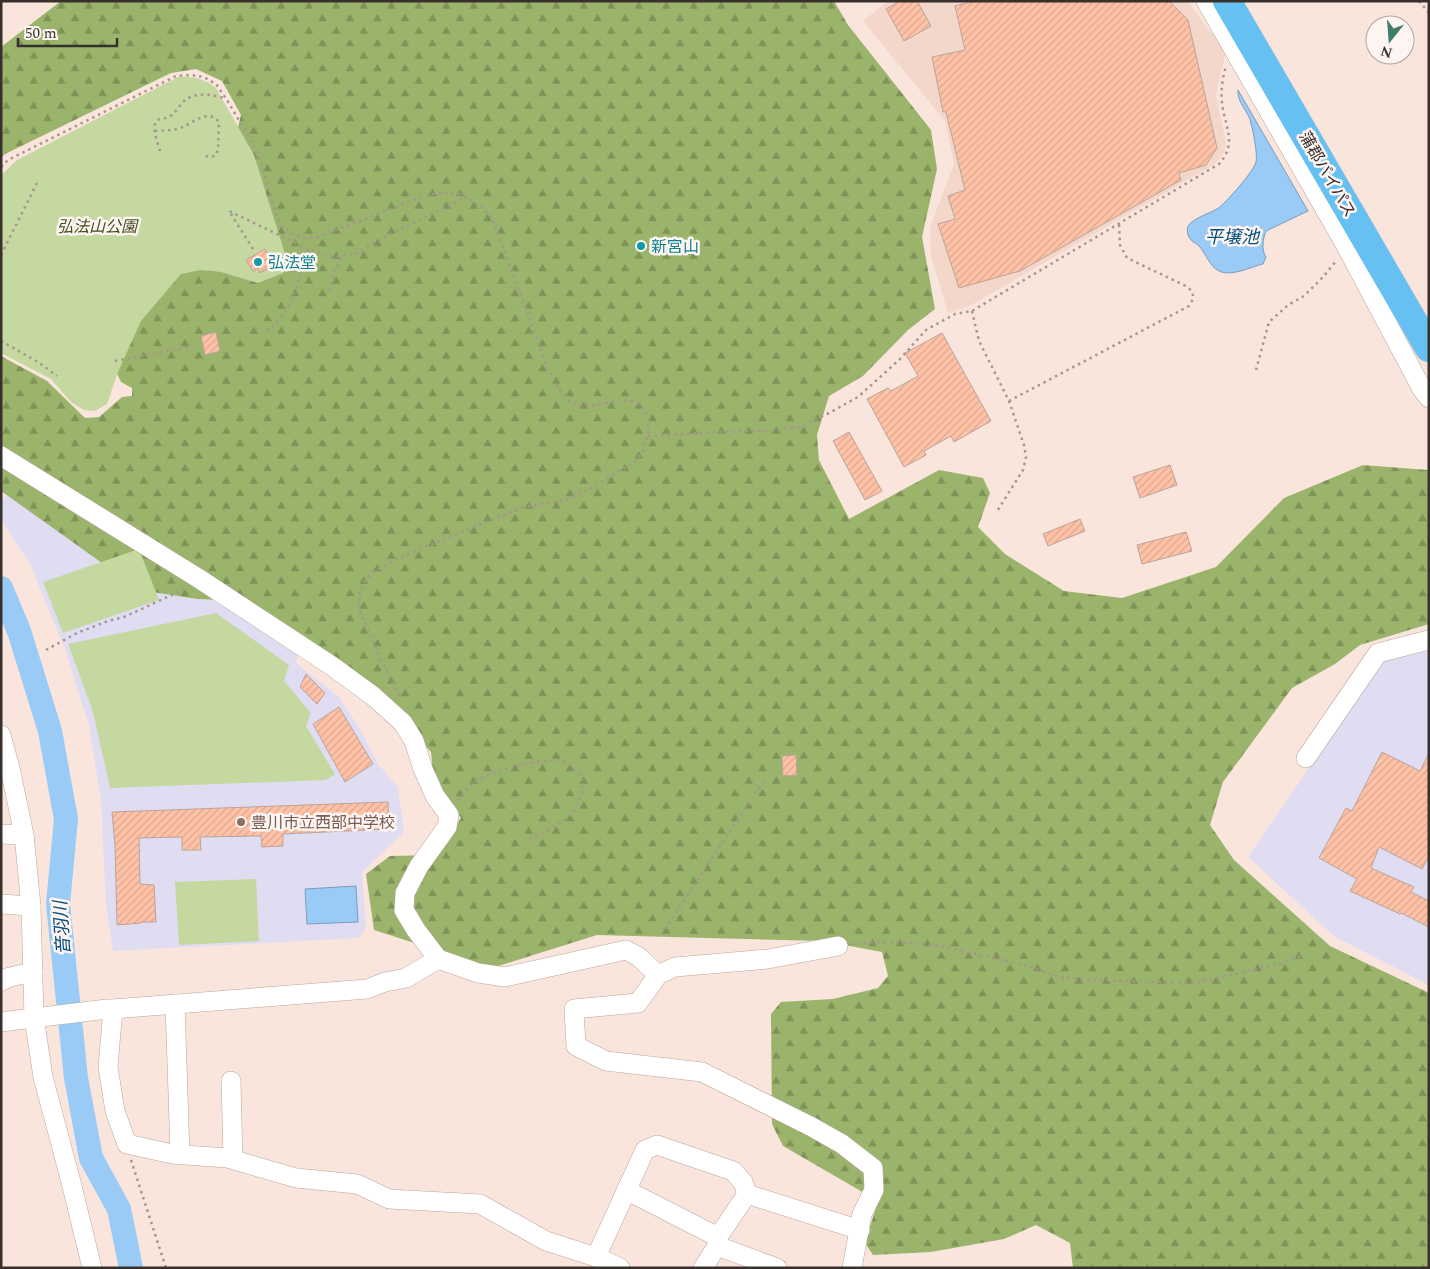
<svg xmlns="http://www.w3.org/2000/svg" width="1430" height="1269" font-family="Spectral,'Noto Sans JP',serif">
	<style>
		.built { fill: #f3d7ca }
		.education { fill: #e0ddf3 }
		.forest { fill: url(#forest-firs) }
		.green { fill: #c4d8a0 }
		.water { fill: #9acbf7; stroke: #7d9cba }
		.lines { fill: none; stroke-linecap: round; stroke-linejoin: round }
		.river { stroke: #9acbf7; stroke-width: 24 }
		.building { fill: url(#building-hatch); stroke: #b8a59c }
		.minor-casing { stroke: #b9a69d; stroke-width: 20 }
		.highway-casing { stroke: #cfcdcd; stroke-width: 29 }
		.path { stroke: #a69690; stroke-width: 2.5; stroke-dasharray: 2.5 4; stroke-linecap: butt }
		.minor { stroke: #fff; stroke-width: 19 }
		.highway { stroke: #67c0f2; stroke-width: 28 }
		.culture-dot { fill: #0f9aa8; stroke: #fef5f2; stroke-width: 2 }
		.education-dot { fill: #8d6e63; stroke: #fef5f2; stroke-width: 2 }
		.labels { text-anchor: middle; stroke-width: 5; stroke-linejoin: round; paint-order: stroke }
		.street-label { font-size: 16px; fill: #38302d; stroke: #fef5f2 }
		.park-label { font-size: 16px; font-style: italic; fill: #3f4e1a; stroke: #fef5f2 }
		.culture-label { font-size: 16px; fill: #0d838f; stroke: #fef5f2; text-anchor: start }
		.education-label { font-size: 16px; fill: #785e54; stroke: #fef5f2; text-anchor: start }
		.water-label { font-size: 18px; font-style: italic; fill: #004e7e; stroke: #fef5f2 }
	</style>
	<defs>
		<pattern id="forest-firs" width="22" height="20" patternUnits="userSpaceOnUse" patternTransform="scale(1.25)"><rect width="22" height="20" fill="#9bb46c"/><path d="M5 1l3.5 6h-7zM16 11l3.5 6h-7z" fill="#7f9359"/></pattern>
		<pattern id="building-hatch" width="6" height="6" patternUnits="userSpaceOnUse" patternTransform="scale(1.25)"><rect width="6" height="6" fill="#ffc2a6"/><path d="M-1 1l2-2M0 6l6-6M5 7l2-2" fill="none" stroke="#dba78f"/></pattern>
	</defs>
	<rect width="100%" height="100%" fill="#fae5dc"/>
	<polygon class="built" points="888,1 1188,1 1207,28 1224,46 1226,52 1218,83 1216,97 1226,142 1225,150 1222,156 1213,165 973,304 948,313 931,256 930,227 954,164 945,121 863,21"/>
	<g class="education">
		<polygon points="33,476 299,649 296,663 339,697 360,729 378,764 398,787 404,832 362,872 366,928 359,938 113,951 106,905 101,800 89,726 66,652 30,564 1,520 1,500"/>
		<polygon points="1429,647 1429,985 1335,937 1248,857 1383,660"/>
	</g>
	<polygon class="forest" points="61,1 834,1 848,25 931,130 937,169 922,237 935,309 908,330 863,376 829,396 817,435 819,460 849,519 939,470 983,478 990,493 978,527 1005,554 1064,591 1122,598 1216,567 1284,498 1363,465 1428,470 1429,476 1429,624 1360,645 1335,664 1292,688 1223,782 1210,825 1234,860 1330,946 1429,993 1429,1268 1073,1268 1070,1243 1036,1225 1004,1239 931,1252 873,1255 865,1243 878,1201 783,1146 772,1124 771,1014 781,1002 833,999 878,988 888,976 882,952 823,941 597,935 492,968 374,930 366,874 390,856 435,855 461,818 443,791 433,773 431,752 354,672 248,601 197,599 140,590 1,491 1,356 47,381 85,418 99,417 122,397 132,396 132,388 121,382 115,369 139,319 229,163 241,115 222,81 196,69 171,73 5,154 1,158 1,47"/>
	<g class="green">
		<path d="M178 77C193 76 205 79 216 88L254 155 286 257 283 273 258 283 221 272 201 270 181 274 141 321 118 372 107 404 95 411 84 410 71 402 51 379 1 353V175L17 160Z"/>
		<polygon points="139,549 159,600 63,633 43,582"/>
		<polygon points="216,613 289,665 284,681 311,713 306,726 335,774 326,780 110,788 93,712 68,644"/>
		<polygon points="256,879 259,941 179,945 175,882"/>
	</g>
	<g class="water">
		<path d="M1238 90 1308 211 1266 231C1263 238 1261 250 1266 257L1263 264C1251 267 1231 277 1219 271 1210 267 1206 254 1200 247 1197 243 1191 242 1189 237 1187 234 1187 229 1188 226 1192 219 1210 213 1217 209 1225 204 1254 171 1256 162 1258 154 1252 124 1249 117 1244 107 1237 100 1238 90Z"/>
		<polygon points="356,886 358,922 307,924 305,889"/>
	</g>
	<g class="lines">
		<polyline class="river" points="1,588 19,631 50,731 66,819 58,904 76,1078 91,1158 119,1209 131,1268"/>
	</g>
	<g class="building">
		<polygon points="900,1 917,1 931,26 904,41 886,9"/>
		<polygon points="974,1 1169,1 1188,20 1217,148 1206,165 1179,173 1181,180 1020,271 959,288 938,224 955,219 948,196 965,190 946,112 943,112 932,57 965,50 955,6"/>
		<polygon points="265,249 271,260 267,263 269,268 260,273 258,268 253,271 246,260"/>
		<polygon points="216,332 220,351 205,355 201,336"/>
		<polygon points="942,333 991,421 954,442 951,436 924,451 926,455 904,467 867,399 888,388 891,391 918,376 905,353"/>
		<polygon points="849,432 882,491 865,500 833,441"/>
		<polygon points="1170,465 1177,485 1140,498 1133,477"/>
		<polygon points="1080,519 1085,531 1048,546 1043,534"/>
		<polygon points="1186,532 1192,551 1142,564 1137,545"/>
		<polygon points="306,674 325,693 317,704 300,687"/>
		<polygon points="339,707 373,764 345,782 313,724"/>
		<polygon points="1382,752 1420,771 1429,753 1429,856 1422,869 1379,847 1371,868 1414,887 1411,892 1429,901 1429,927 1401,913 1400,914 1350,891 1357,879 1319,858 1346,808 1352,811"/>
		<polygon points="796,755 797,775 783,776 782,756"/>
		<polygon points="388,802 389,829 283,834 283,846 262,847 261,836 200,837 201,850 182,850 182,837 139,838 140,884 154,885 156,922 141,922 141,923 117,925 115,845 112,812"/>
	</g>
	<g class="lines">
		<g class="minor-casing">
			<g id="minor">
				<polyline points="1206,1 1345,244 1422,389 1429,398"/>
				<polyline points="1,456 198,578 332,666 373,696 403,723 414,741 423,769 435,796 449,815 447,827 419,866 405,893 404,910 416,930 438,959 478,973 505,977 626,950 639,957 658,975"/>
				<polyline points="1,735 10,768 24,835 31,906 34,1017 43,1077 71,1182 92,1268"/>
				<polyline points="1306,758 1378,653 1429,640"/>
				<polyline points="1,834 24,835"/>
				<polyline points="1,904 31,906"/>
				<polyline points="838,946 768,959 675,967 658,975 638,1003 574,1009 576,1046 606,1061 702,1072 812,1127 842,1144 873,1168 874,1190 862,1214 852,1268"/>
				<polyline points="1,981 10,977 33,972"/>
				<polyline points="175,1004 180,1154"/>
				<polyline points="113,1009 108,1067 115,1111 127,1144 172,1154 227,1158 296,1178 357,1184 389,1199 480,1204 546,1241 596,1257 620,1268"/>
				<polyline points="1,1022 107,1009 113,1009 367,989 385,982 406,978 438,959"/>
				<polyline points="231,1081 233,1159"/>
				<polyline points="626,1190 718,1237"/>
				<polyline points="717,1246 777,1268"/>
				<polyline points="596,1257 645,1150 657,1145 733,1171 743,1182 747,1194 860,1230"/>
				<polyline points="703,1268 717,1246 718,1237 747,1194"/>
			</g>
		</g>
		<g class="highway-casing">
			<polyline id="highway" points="1227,1 1429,348"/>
		</g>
		<g class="path">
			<polyline points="1419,1 1429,13"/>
			<path d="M155 131C163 130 172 131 180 128 194 123 207 108 219 122L218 150 216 155 212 157 205 156"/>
			<path d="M160 151C158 144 153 131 155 124 157 117 163 120 168 117 174 115 178 108 182 103 193 91 212 94 226 99"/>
			<path d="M1 167 8 160 176 76 191 75 204 77 216 84 227 100 258 153 276 214 282 226 294 235 305 238 318 237 421 197C440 192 453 189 471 200 477 203 483 210 490 214L516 281 547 367 561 392 569 401 578 405 591 406 620 400 632 401 641 405 646 413 649 422 648 436 643 451 633 464 618 471 595 486 568 499 524 507 422 548 389 563 373 572 364 582 359 596V609L383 664 401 699"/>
			<polyline points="253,249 229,211 308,249 331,257 342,256 358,253 369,245 466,197"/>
			<polyline points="1,255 38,181"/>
			<polyline points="329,291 334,274 342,256"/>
			<polyline points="972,311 979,341 1009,401 1024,445 1026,457 1023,470 996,513"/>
			<path d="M267 331C271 327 275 324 279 320 294 303 301 271 308 249"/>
			<polyline points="1,341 38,362 57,376"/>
			<polyline points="115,361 193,346"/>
			<polyline points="1256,370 1269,322 1288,305 1304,296 1323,277 1336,261"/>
			<path d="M1009 401 1189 306C1194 298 1195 295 1188 287L1127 258 1120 245 1119 223"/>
			<path d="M648 436 738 431H772L798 427 829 413 858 397 900 359 926 330 955 314 972 311 1219 164C1236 145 1227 131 1223 109 1220 95 1222 80 1226 66"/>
			<polyline points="46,650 77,633 108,621 124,617 187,588"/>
			<path d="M458 801C464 793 468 787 476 781 492 771 543 757 561 761 569 763 578 770 581 778 584 784 582 790 581 796 574 821 547 830 526 840"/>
			<polyline points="665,929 764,780"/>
			<polyline points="851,944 887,942 913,943 939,946 1026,965 1059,977 1091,980 1160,982 1194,983 1279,964 1304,955"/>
			<polyline points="131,1160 166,1268"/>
		</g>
		<use href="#minor" class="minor"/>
		<use href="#highway" class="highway"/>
	</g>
	<g class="culture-dot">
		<circle cx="641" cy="246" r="5"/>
		<circle cx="258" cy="262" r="5"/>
	</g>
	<circle class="education-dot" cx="241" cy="822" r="5"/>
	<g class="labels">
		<g class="street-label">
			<text transform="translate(1328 174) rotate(60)" y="6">蒲郡バイパス</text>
		</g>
		<g class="park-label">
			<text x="97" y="232">弘法山公園</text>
		</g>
		<g class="culture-label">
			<text x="651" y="252">新宮山</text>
			<text x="268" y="268">弘法堂</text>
		</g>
		<g class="education-label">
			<text x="251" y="828">豊川市立西部中学校</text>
		</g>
		<g class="water-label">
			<text x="1232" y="243">平壌池</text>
			<text transform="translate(62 928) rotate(-94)" y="6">音羽川</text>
		</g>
	</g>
	<rect width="1430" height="1269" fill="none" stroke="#38302d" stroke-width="5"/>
	<g transform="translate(1390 40) rotate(197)"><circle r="24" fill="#fef5f2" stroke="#afa6a3"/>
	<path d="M0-4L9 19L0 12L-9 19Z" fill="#3e7d69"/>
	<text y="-8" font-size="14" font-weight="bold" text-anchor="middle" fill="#38302d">N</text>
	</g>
	<path d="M18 38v8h99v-8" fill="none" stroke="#38302d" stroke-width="2.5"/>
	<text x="25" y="38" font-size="15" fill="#38302d" stroke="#fef5f2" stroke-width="4" paint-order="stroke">50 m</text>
</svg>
